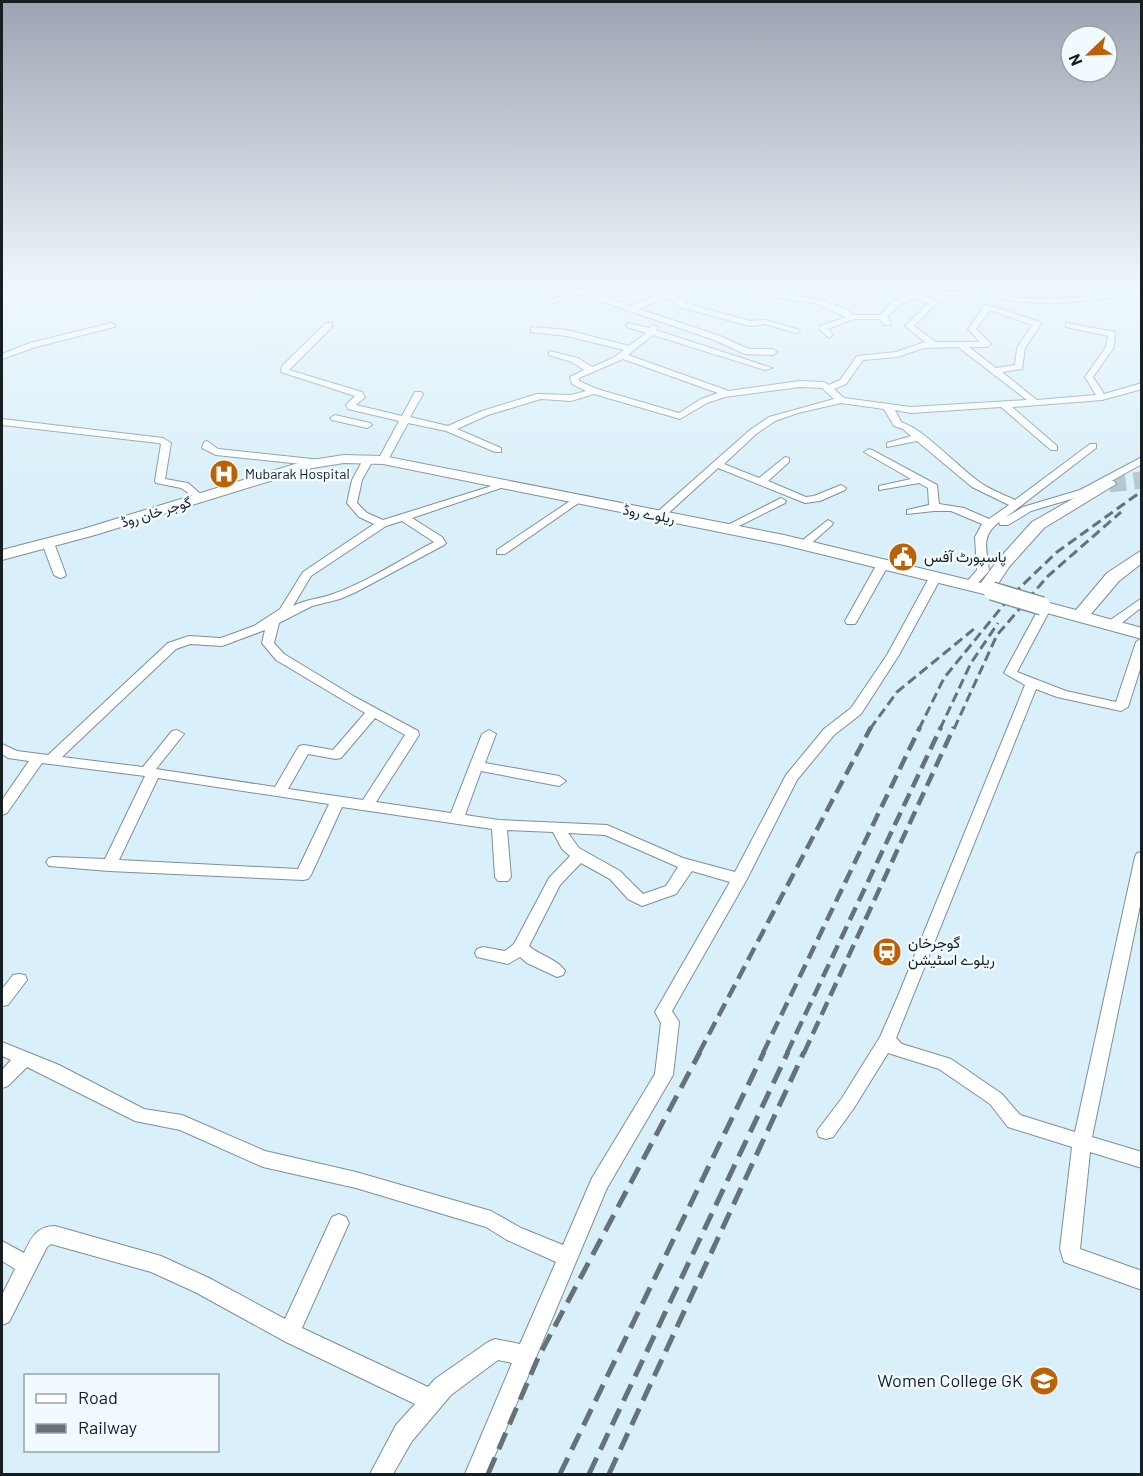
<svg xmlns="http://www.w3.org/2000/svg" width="1143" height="1476" font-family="Barlow,Vazirmatn,sans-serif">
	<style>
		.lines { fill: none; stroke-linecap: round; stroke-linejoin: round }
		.secondary-tunnel-far1 { stroke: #b2c5ce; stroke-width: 13; stroke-dasharray: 13 7; stroke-linecap: butt }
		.secondary-tunnel { stroke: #b2c5ce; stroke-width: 17; stroke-dasharray: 17 8; stroke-linecap: butt }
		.street-casing { stroke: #7c9099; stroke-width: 2 }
		.secondary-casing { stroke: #7c9099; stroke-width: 2 }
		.street { fill: #fff; fill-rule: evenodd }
		.secondary { fill: #fff; fill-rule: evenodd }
		.rail-far2 { stroke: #657278; stroke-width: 3; stroke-dasharray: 10 5; stroke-linecap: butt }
		.rail-far1 { stroke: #657278; stroke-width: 4.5; stroke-dasharray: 14 7; stroke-linecap: butt }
		.rail { stroke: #657278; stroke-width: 5; stroke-dasharray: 18 9; stroke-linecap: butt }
		.secondary-bridge-casing { stroke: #7c9099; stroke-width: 20; stroke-linecap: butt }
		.secondary-bridge { stroke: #fff; stroke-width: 17 }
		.labels { text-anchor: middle; stroke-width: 5; stroke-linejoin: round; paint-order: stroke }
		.far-poi-label { font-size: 14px; fill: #171e22; stroke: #f1fafe; text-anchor: start }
		.far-street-label { font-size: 14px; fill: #171e22; stroke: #f1fafe }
		.poi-label { font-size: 15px; fill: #171e22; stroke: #f1fafe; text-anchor: start }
		.near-poi-label { font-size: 18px; fill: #171e22; stroke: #f1fafe; text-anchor: end }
	</style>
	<rect width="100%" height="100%" fill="#d9eff9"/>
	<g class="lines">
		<polyline class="secondary-tunnel-far1" points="1139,480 1142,480"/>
		<polyline class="secondary-tunnel" points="1109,484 1142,480"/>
		<g class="street-casing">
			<g id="street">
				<polygon points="568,289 581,289 631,306 656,295 639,289 652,289 683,298 685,303 750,321 765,320 800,330 796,333 765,324 750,326 679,307 677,302 664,298 639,309 720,336 749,349 773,349 777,352 773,355 745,354 714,340 580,294 553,303 549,301 572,292"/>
				<path d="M771 289H779L782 294 818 299 846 309 853 315H880L893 301 906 295 891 289H904L938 302 914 326 936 342H980L968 329 985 305H988L1040 322 1041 324 1025 348 1022 369 1002 372 1037 400 1096 395 1085 377 1106 347 1108 336 1066 327V323L1115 332 1114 347 1093 377 1104 394 1142 383V389L1102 400 1012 407 1057 446V450H1051L1001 407 911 413 895 410 901 422C925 430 956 465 978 481 988 489 1003 494 1015 500L1090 444H1096V448L1005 518 1023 507 1080 490 1142 457V464L1088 494 1031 511 1008 525H1000L999 522C980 537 987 549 989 571L974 587 970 588 964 585 977 570 975 537 982 524 951 511H934L907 514V510L929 505 928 488 919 483 879 490V486L911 479 864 452 869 449 872 450 937 485 939 504 964 508 989 519 1009 505 972 487 917 441 887 447V443L911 436 903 429 894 426 884 409 841 403 798 413 775 421 756 434 724 464 759 478 785 457 789 458V462L768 481 806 497 814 496 841 485 846 488 845 490 820 501 805 503 718 468 663 518H655V514L750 430 769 417 834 399 822 388 800 387 725 397 707 403 680 419 594 394 571 401 541 399 488 415 457 429 501 448V452H495L446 431 408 423 388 460 383 463 378 460 399 421 348 409 346 405 355 396 281 372 282 366 326 323H332V327L289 370 362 392 365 397 356 405 402 416 415 392H421L423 394 410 417 448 426 482 411 537 394 571 395 586 391 572 384 570 377 584 370 572 362 549 355V351L578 358 592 367 613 358 624 350 567 336 531 332V328L534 327 567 330 629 346 646 333 627 327V323L649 328 654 325 658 327 656 330 772 368 765 370 653 335 628 355 729 391 800 381 824 382 829 385 840 380 857 356 896 352 925 342 905 326 929 303 913 298 899 305 888 316 891 325H885L880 319H854L828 329 833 335 829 338 820 330V326L846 317 814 303 776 298ZM990 310 1032 325 1017 348 1015 365 996 368 969 347H987L991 344 976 329ZM958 347 1027 400 911 407 844 398 834 389 846 384 863 360 897 357 924 348ZM623 359 718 393 701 399 679 413 597 389 579 381V378Z"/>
				<polygon points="926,290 985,292 1019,298 1061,299 1142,291 1142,295 1061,303 1019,302 985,296 923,294 922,292"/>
				<polygon points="111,323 115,325 114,327 36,347 2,359 2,354 30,343"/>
				<polygon points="335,415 370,423 372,425 367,428 332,420 330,418"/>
				<polygon points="2,419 163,438 171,443 165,479 188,483 205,498 200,501 181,488 156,483 155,481 161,444 158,443 2,425"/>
				<polygon points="207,441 218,449 321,460 326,463 321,466 216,455 202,448 204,442"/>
				<path d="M368 457 373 460 362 480 357 503 367 513 383 520 498 484 502 483 507 486 412 518 442 537 446 543 444 545 356 592 340 599 312 606 279 623 274 643 284 654 355 697 418 731 419 735 376 802 451 813 482 734 489 730 496 734 485 763 559 776 566 781 559 786 481 771 465 815 499 820 607 825 683 858 735 872 786 775 824 729 851 708 887 655 930 576 936 573 942 576 899 655 861 714 834 735 797 780 747 879 672 1011 679 1022 673 1075 607 1188 487 1474H465L512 1363 498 1360 451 1395 412 1441 393 1474H370L396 1425 415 1404 286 1342 195 1292 151 1272 51 1244 47 1247 9 1322 2 1325V1295L15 1269 2 1261V1241L24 1253C31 1238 37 1226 55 1226L161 1256 209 1278 285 1319 332 1217 339 1214 346 1217 349 1223 302 1328 428 1387 435 1379 488 1342 495 1339 520 1344 556 1262 507 1240 486 1227 356 1188 263 1167 180 1130 135 1121 27 1067 8 1086 2 1088V1070L11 1060 2 1056V1042L59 1065 144 1109 182 1115 265 1151 356 1172 491 1211 521 1228 563 1245 592 1178 655 1074 661 1023 655 1012 730 882 692 871 676 894 642 906 628 899 610 879 581 863 560 885 529 946C539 955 559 960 565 971L563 975 557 977 527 963 520 957 508 964 477 957 475 953 477 949 483 947 505 951 514 944 549 878 570 856 562 849 553 832 507 830 511 877 508 881H498L495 877 492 829 342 807 311 875 308 879 303 880 109 871 49 866 46 862 49 858 54 857 105 859 145 776 42 763 7 813 2 815V800L29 761 8 758 2 754V744L17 751 48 755 168 643 189 636 221 638 254 626 280 609 303 572 374 524 359 517 347 503 352 480 364 458ZM402 521 434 542C402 559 367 582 333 594 320 599 306 599 293 606L311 576 386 526ZM265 630 262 643 276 660 365 713 333 750 304 745 299 746 275 787 156 769 184 734 177 730 172 731 143 767 62 757 176 649 190 644 222 646ZM375 718 405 735 363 800 288 789 308 754 336 759 341 758ZM158 778 329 804 298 869 119 860ZM568 833 605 835 678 867 666 886 643 894 620 871 579 848Z"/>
				<polygon points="576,497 580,498 580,502 505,554 497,554 497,550"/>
				<polygon points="781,498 786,501 785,503 731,530 723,530 722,528"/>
				<polygon points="828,520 833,523 832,525 807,547 799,547 799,543"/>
				<polygon points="48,540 54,543 66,575 64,577 60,578 54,575 42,543"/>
				<polygon points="883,561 889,564 857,621 855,624 847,624 845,621 877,564"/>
				<polygon points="1142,598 1142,607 1114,629 1106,629 1104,626 1106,623"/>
				<polygon points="1045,604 1051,608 1017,672 1066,691 1116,702 1136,642 1142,638 1142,663 1128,707 1121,711 1057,697 1036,689 896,1038 902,1044 951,1059 1002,1094 1020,1115 1075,1132 1135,857 1137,853 1142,852 1142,896 1092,1137 1142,1152 1142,1168 1090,1152 1080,1249 1142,1271 1142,1290 1064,1262 1060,1249 1072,1147 1008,1127 990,1104 939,1069 888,1053 854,1108 833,1137 826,1139 819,1137 817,1131 842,1098 880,1037 898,996 1025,685 1004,673 1039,608"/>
				<polygon points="19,974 25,975 27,980 8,1005 2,1006 2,989 13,975"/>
			</g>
		</g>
		<g class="secondary-casing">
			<g id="secondary">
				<polygon points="344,455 383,456 784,535 981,583 997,561 1032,522 1104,481 1114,481 1116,484 1044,528 1009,567 996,587 1000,591 992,596 784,545 383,464 344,463 312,468 95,535 2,560 2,550 83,529 305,461"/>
				<polygon points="1142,550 1142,563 1119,581 1091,614 1142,628 1142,639 1036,610 1033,606 1042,601 1076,610 1107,573"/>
			</g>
		</g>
		<use href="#street" class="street"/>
		<use href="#secondary" class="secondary"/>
		<g class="rail-far2">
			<polyline points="870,729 897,692 974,629"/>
			<polyline points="919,729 944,678 1010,597 1057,552 1142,491"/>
			<polyline points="940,729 971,663 998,623"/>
			<polyline points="954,729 997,635 1048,576 1121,512"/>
		</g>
		<g class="rail-far1">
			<polyline points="699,1053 871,727"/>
			<polyline points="763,1053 920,727"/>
			<polyline points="787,1053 941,727"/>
			<polyline points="804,1053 954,727"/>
		</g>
		<g class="rail">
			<polyline points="488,1474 538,1358 700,1052"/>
			<polyline points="560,1474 764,1052"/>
			<polyline points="589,1474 788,1052"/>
			<polyline points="609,1474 804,1052"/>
		</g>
		<g class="secondary-bridge-casing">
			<polyline id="secondary-bridge" points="992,591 1042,606"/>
		</g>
		<use href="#secondary-bridge" class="secondary-bridge"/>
	</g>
	<linearGradient id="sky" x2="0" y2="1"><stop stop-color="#9ca4b1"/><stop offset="0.58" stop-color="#eef8fc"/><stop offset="1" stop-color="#eef8fc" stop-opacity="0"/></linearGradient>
	<rect width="1143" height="496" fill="url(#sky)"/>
	<defs>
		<g id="hospital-disc" transform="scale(1.5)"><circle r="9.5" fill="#bd6109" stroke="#f1fafe"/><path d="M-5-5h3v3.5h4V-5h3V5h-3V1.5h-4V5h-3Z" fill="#fff"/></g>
		<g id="civic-disc" transform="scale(1.5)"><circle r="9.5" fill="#bd6109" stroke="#f1fafe"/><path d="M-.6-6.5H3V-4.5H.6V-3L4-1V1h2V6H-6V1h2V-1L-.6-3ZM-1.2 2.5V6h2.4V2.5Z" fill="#fff"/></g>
		<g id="station-disc" transform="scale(1.5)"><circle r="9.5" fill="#bd6109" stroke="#f1fafe"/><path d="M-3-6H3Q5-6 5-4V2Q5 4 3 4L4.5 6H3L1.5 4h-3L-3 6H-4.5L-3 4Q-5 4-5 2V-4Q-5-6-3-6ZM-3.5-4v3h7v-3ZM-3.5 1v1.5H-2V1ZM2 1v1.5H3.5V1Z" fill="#fff"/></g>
		<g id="university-disc" transform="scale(1.5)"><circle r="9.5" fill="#bd6109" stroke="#f1fafe"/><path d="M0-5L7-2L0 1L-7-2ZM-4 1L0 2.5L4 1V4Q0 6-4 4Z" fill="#fff"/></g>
	</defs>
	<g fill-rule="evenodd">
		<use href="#hospital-disc" x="224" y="474"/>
		<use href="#civic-disc" x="903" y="557"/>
		<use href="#station-disc" x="887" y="952"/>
		<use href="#university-disc" x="1044" y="1381"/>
	</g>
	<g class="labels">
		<g class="far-poi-label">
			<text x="245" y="479">Mubarak Hospital</text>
		</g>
		<g class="far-street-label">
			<text transform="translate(156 512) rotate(-17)" y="5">گوجر خان روڈ</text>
			<text transform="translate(649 514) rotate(10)" y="5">ریلوے روڈ</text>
		</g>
		<g class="poi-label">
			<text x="924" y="562">پاسپورٹ آفس</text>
			<text x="908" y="948">گوجرخان<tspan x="908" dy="17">ریلوے اسٹیشن</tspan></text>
		</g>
		<g class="near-poi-label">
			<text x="1023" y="1387">Women College GK</text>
		</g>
	</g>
	<rect width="1143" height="1476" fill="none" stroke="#171e22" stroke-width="6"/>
	<rect x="24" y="1374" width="195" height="78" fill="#f1fafe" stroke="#9aa2a6" stroke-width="1.5"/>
	<rect x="36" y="1394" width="30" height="9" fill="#ffffff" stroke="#9aa2a6" stroke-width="1.5"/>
	<text x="78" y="1404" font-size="18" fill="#171e22">Road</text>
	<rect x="36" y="1424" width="30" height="9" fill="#657278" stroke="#9aa2a6" stroke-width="1.5"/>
	<text x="78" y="1434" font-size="18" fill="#171e22">Railway</text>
	<g transform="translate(1089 54) rotate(247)"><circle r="28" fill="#f1fafe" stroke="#9aa2a6" stroke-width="1.5"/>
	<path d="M0-4.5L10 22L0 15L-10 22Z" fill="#bd6109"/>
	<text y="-9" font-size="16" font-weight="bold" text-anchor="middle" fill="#171e22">N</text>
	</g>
</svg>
